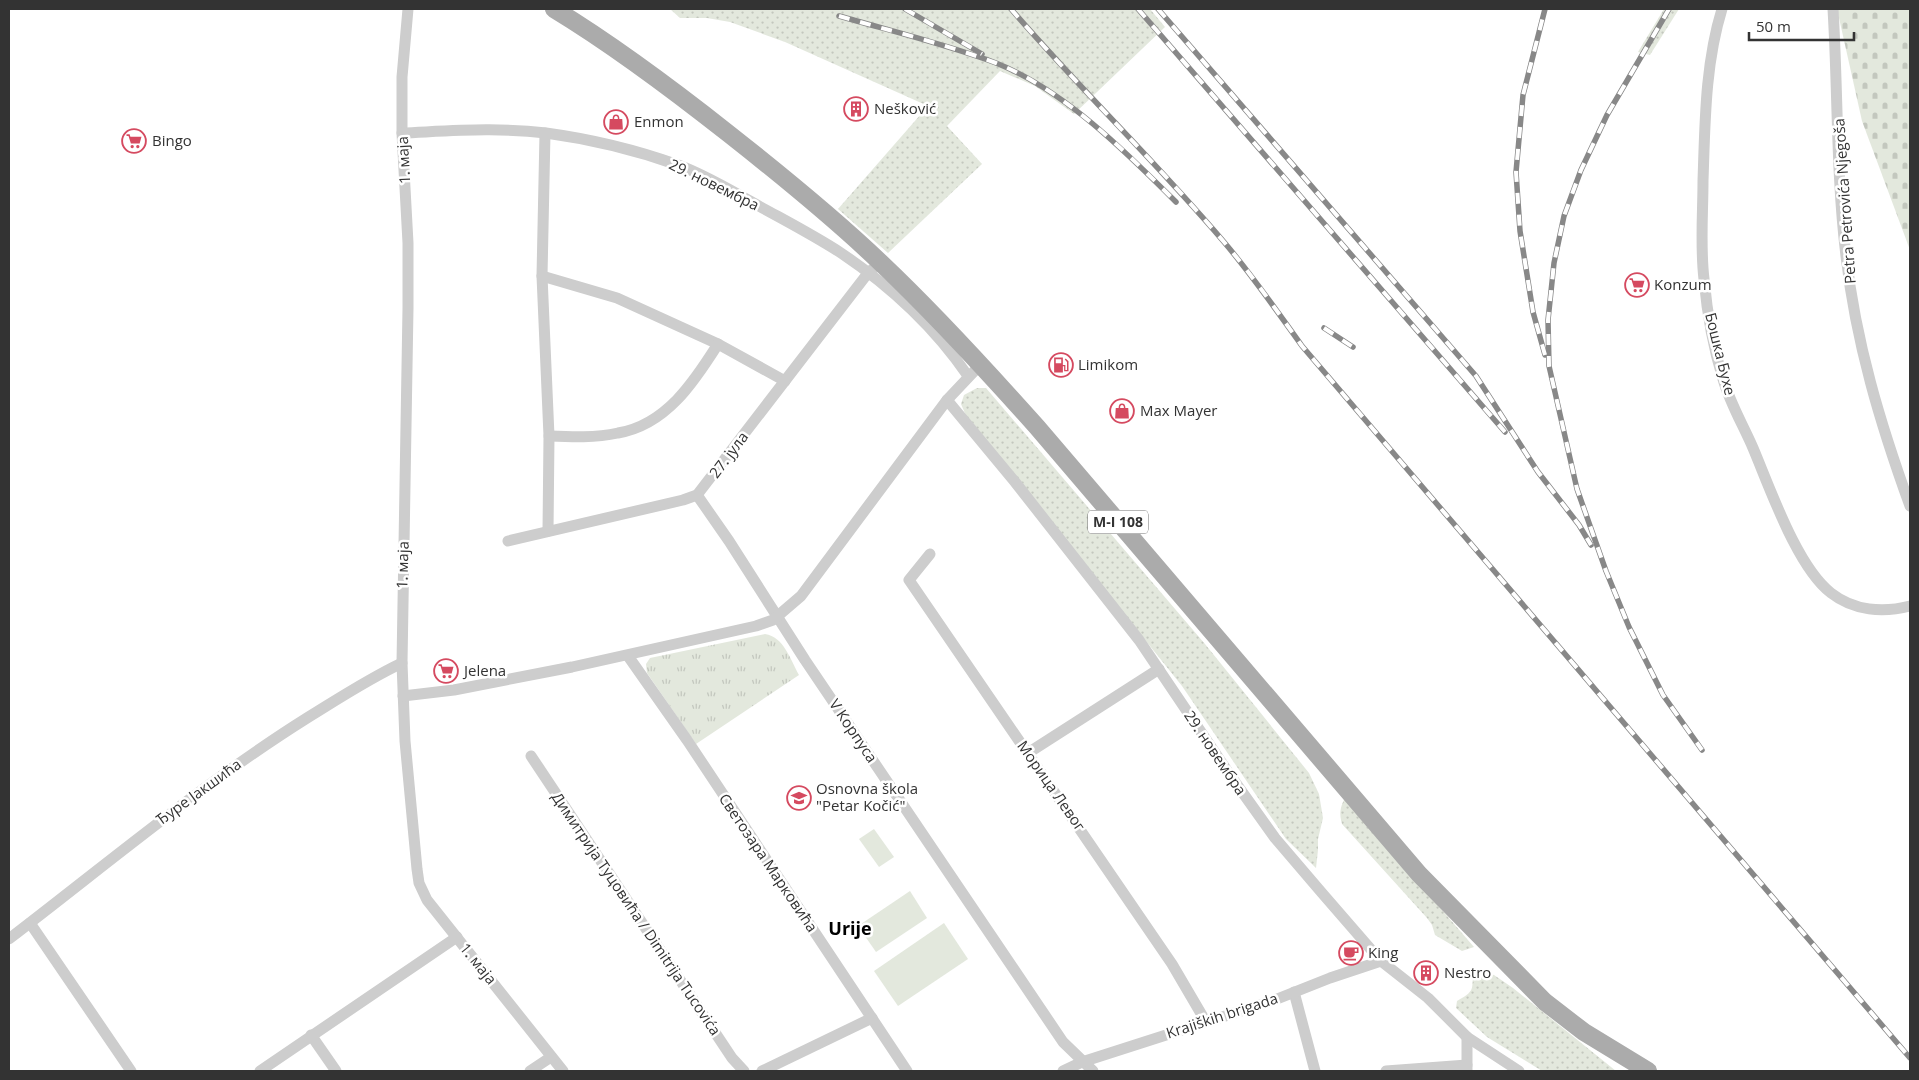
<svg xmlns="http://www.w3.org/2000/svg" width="1919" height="1080" font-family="'Open Sans',sans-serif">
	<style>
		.grass { fill: url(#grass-dots) }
		.cemetery { fill: url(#cemetery-stones) }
		.park { fill: url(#park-tufts) }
		.pitch { fill: #e3e8dd }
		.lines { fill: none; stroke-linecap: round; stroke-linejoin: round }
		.street { stroke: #cdcdcd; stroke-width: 11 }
		.primary { stroke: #ababab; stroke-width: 18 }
		.rail-casing { stroke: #888; stroke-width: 5.5 }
		.rail { stroke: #fff; stroke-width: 4; stroke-dasharray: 11; stroke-linecap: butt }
		.labels { text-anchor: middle; stroke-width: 5; stroke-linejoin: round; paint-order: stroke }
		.shield { fill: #fff; stroke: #707070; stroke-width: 1 }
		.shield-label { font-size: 14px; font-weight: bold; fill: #333 }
		.poi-label { font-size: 15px; fill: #333; stroke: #fff; text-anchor: start }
		.street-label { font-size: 15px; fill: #333; stroke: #fff }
		.quarter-label { font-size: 18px; font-weight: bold; fill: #000; stroke: #fff }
	</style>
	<defs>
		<pattern id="grass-dots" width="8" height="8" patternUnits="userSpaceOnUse" patternTransform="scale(1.25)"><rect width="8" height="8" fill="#e3e8dd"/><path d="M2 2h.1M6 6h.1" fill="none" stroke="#c3c7be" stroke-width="1.8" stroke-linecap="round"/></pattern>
		<pattern id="cemetery-stones" width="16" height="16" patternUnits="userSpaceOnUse" patternTransform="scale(1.25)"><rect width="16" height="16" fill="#e3e8dd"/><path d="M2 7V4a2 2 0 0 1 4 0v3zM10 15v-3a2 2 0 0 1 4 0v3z" fill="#c3c7be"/></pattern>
		<pattern id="park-tufts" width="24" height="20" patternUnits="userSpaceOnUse" patternTransform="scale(1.25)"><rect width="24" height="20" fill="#e3e8dd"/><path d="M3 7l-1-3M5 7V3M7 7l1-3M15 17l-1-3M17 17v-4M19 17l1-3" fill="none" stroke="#c3c7be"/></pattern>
	</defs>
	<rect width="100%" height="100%" fill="#fff"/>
	<g class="grass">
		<polygon points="670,9 1150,9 1165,27 1074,114 1035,86 1000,71 947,126 982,164 888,253 838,209 928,106 785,42 730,22 707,18 680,18"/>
		<polygon points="1664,9 1679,9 1650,55 1638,52"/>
		<polygon points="977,388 986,388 1205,644 1309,773 1319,794 1323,818 1318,839 1318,850 1316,868 1286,839 1182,686 967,418 961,404 964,395"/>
		<path d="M1345 798 1474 947 1462 951 1435 935 1432 925 1427 918 1342 824C1339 814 1340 807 1345 798Z"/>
		<path d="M1475 970 1494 975 1513 988 1616 1071H1542L1487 1037 1456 1008 1457 1001C1479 989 1469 988 1475 970Z"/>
	</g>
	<polygon class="cemetery" points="1837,9 1910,9 1910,250 1862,121"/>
	<path class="park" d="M765 634C784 637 790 659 799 675L696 744 647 673 646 664 650 658Z"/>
	<g class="pitch">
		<polygon points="874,829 894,857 879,867 859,839"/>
		<polygon points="910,891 927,918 876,952 858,926"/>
		<polygon points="944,923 968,959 898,1006 874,971"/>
	</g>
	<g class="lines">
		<g class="street">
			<polyline points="408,9 402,77 402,133 408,243 408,308 402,663 405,741 417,869 419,883 427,900 563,1071"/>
			<path d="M1722 9C1705 64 1705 123 1703 181 1703 213 1700 246 1704 279 1707 312 1713 347 1723 379 1730 403 1743 425 1753 448 1770 488 1797 567 1831 593 1854 611 1883 613 1910 606"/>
			<path d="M1833 9C1838 91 1836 174 1846 256 1856 343 1880 423 1910 506"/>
			<path d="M402 133C450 131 498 127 546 133 590 139 636 150 678 165 706 175 733 192 759 206 786 221 815 236 841 253 890 286 935 328 968 376"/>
			<polyline points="545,133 542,276 549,436 548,531"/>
			<polyline points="542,276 617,298 718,344 785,381"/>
			<polyline points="947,400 1015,482 1139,640 1230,775 1275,838 1322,893 1381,961 1428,998 1467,1037 1519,1071"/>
			<path d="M549 436C572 437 595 438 618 433 666 425 694 382 718 344"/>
			<polyline points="697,495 729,541 805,660 1063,1042 1093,1071"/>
			<polyline points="508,541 683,500 697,495 868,273 874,268"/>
			<polyline points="930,554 909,580 1172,964 1206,1022"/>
			<polyline points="628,656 687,740 907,1071"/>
			<polyline points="403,696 454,690 572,667 756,626 773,620 801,596 947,400 981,364"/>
			<polyline points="1028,753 1159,669"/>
			<polyline points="531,756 732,1058 744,1071"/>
			<polyline points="30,923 131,1071"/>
			<path d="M9 939C107 864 202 784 307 718 338 699 368 679 402 663"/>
			<polyline points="1294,992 1315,1071"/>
			<polyline points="311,1035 336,1071"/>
			<polyline points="1467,1037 1467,1071"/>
			<polyline points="260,1071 457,937"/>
			<polyline points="530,1071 551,1057"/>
			<polyline points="762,1071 872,1018"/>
			<polyline points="1063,1071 1082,1062 1272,1001 1330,978 1381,961"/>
			<polyline points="1386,1071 1467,1065"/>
		</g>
		<path class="primary" d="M554 9C615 46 672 89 729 134 781 175 833 217 881 263 936 315 987 371 1037 427L1419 874 1545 1002 1584 1032 1648 1071"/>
		<g class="rail-casing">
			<g id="rail">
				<polyline points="905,9 982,54"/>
				<path d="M1011 9C1080 89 1156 162 1224 242 1252 275 1277 311 1302 346L1910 1058"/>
				<polyline points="1138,9 1505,432"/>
				<polyline points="1158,9 1476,376 1538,472 1579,525 1591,545"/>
				<polyline points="1669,9 1607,115 1581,170 1564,216 1554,263 1548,320 1549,366 1577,489 1606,571 1629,627 1663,695 1702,750"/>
				<path d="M839 16C891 31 945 44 996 63 1064 90 1125 151 1176 202"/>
				<polyline points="1324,328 1353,347"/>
				<polyline points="1545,355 1533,312 1520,231 1516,172 1523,95 1545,9"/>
			</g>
		</g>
		<use href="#rail" class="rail"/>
	</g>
	<defs>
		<g id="building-ring" transform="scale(1.25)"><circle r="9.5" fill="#fff" stroke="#d54a60" stroke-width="1.5"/><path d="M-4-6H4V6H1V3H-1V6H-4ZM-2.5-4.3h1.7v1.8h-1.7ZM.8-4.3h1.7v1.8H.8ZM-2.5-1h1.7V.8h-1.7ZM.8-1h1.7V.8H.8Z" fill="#d54a60"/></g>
		<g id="shop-ring" transform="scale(1.25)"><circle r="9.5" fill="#fff" stroke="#d54a60" stroke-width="1.5"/><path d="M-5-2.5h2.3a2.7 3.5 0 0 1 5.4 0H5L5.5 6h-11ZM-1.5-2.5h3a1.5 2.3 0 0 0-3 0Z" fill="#d54a60"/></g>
		<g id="supermarket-ring" transform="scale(1.25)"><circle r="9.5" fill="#fff" stroke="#d54a60" stroke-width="1.5"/><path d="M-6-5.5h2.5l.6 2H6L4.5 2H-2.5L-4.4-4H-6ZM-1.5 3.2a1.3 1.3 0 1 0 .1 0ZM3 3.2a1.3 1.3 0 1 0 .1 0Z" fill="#d54a60"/></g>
		<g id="fuel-ring" transform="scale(1.25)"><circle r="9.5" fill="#fff" stroke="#d54a60" stroke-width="1.5"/><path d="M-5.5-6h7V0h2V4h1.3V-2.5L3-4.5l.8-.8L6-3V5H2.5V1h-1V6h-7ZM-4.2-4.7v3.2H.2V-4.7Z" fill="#d54a60"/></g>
		<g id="school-ring" transform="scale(1.25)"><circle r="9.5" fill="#fff" stroke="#d54a60" stroke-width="1.5"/><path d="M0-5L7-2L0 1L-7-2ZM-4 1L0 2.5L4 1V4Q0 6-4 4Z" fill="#d54a60"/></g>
		<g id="cafe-ring" transform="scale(1.25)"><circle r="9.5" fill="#fff" stroke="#d54a60" stroke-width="1.5"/><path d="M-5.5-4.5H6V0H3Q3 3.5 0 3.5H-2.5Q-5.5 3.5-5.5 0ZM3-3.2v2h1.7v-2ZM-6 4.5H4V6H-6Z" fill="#d54a60"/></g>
	</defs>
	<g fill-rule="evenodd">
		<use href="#building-ring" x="856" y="109"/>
		<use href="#shop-ring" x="616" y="122"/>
		<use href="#supermarket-ring" x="134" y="141"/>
		<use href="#supermarket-ring" x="1637" y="285"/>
		<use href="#fuel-ring" x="1061" y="365"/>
		<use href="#shop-ring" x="1122" y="411"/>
		<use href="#supermarket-ring" x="446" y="671"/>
		<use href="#school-ring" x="799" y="798"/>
		<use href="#cafe-ring" x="1351" y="953"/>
		<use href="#building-ring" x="1426" y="973"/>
	</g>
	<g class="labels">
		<rect class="shield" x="1088" y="510.5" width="60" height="23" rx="4"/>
		<g class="shield-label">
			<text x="1118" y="527">M-I 108</text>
		</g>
		<g class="poi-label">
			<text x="874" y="114">Nešković</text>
			<text x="634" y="127">Enmon</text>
			<text x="152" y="146">Bingo</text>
			<text x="1654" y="290">Konzum</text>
			<text x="1078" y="370">Limikom</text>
			<text x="1140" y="416">Max Mayer</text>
			<text x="464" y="676">Jelena</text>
			<text x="816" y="794">Osnovna škola<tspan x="816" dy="17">"Petar Kočić"</tspan></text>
			<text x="1368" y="958">King</text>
			<text x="1444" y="978">Nestro</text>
		</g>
		<g class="street-label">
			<text transform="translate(404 160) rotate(-93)" y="5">1. маја</text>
			<text transform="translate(714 185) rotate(26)" y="5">29. новембра</text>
			<text transform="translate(1845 201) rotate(-94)" y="5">Petra Petrovića Njegoša</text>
			<text transform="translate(1720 354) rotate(76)" y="5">Бошка Бухе</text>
			<text transform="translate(729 455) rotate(-53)" y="5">27. јула</text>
			<text transform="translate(403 565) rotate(-88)" y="5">1. маја</text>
			<text transform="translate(853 731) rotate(56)" y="5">V Корпуса</text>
			<text transform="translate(1215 753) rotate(56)" y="5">29. новембра</text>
			<text transform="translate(1051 786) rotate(55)" y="5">Морица Левог</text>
			<text transform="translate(199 792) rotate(-36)" y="5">Ђуре Јакшића</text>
			<text transform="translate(768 863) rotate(56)" y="5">Светозара Марковића</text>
			<text transform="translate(636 914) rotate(56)" y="5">Димитрија Туцовића / Dimitrija Tucovića</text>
			<text transform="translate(478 964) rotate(51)" y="5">1. маја</text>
			<text transform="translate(1222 1016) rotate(-18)" y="5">Krajiških brigada</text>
		</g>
		<g class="quarter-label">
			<text x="850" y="935">Urije</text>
		</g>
	</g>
	<rect width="1919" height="1080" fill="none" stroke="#333333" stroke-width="20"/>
	<path d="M1749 32v8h105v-8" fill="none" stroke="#333333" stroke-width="2.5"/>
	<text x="1756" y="32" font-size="15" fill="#333333" stroke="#ffffff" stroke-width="4" paint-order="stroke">50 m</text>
</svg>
